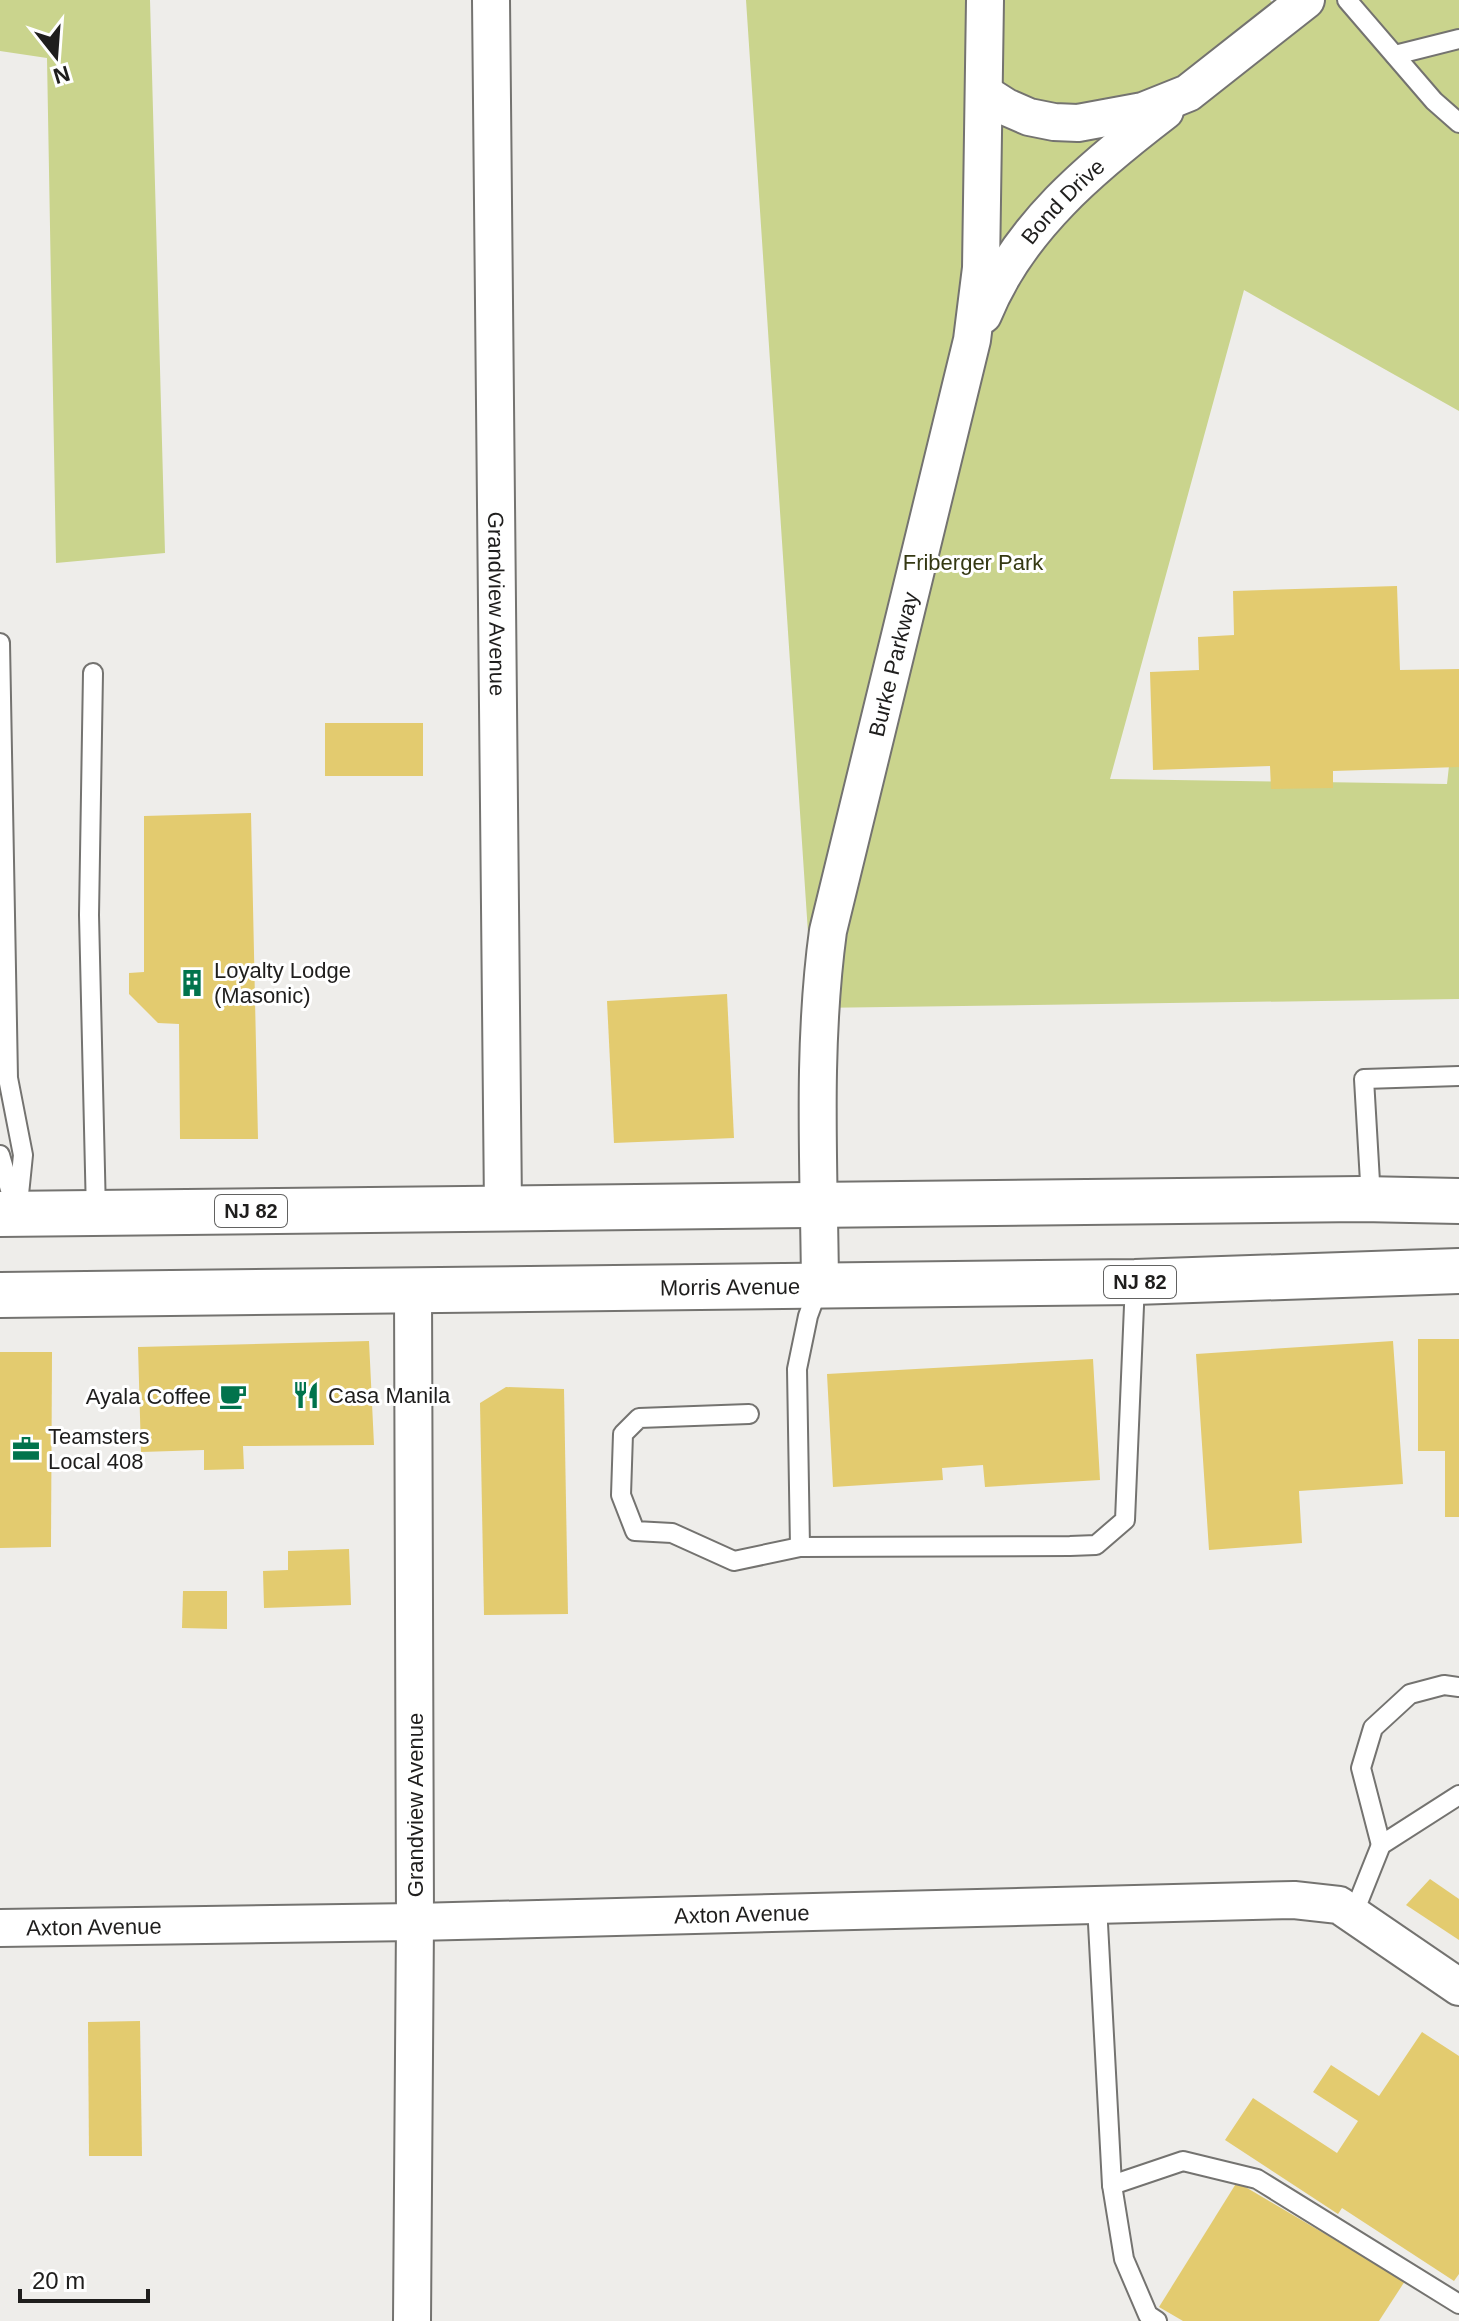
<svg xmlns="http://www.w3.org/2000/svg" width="1459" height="2321" font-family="Helvetica,sans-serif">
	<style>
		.green { fill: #cad48d }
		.building { fill: #e3cb6f }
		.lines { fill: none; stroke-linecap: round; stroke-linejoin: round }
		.lane-casing { stroke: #747370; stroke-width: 22 }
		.street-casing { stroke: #747370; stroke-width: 40 }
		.primary-casing { stroke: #747370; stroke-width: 48 }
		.lane { stroke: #fff; stroke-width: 18 }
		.street { stroke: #fff; stroke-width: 36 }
		.primary { stroke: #fff; stroke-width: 44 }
		.labels { text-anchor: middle; stroke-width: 6; stroke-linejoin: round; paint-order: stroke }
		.shield { fill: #fff; stroke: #626261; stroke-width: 2 }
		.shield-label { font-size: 20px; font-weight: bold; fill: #1f1e1d }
		.street-label { font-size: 22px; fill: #1f1e1d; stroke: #fff }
		.park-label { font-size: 22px; fill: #343812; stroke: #fff }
		.poi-label { font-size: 22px; fill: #1f1e1d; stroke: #fff; text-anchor: start }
	</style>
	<rect width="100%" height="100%" fill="#eeedea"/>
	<g class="green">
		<polygon points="0,0 150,0 165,553 56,563 47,58 0,51"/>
		<polygon points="746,0 1270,0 1274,4 1278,0 1459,0 1459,411 1244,290 1110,779 1447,784 1459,675 1459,999 813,1008"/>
	</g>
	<g class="building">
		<polygon points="1397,586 1400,670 1459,669 1459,767 1333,771 1333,788 1271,789 1270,766 1153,770 1150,672 1199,670 1198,637 1234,635 1233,591"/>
		<rect x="325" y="723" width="98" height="53"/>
		<polygon points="251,813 258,1139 180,1139 179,1024 158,1023 129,994 129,973 144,972 144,816"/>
		<polygon points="727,994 734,1138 614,1143 607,1001"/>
		<polygon points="1418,1339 1459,1339 1459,1517 1445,1517 1445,1451 1418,1451"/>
		<polygon points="369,1341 374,1445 243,1446 244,1469 204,1470 204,1450 141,1452 138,1347"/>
		<polygon points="1393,1341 1403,1484 1299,1491 1302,1543 1209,1550 1196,1354"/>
		<polygon points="0,1352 52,1352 51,1547 0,1548"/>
		<polygon points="1093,1359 1100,1480 985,1487 983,1465 942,1468 943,1480 833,1487 827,1374"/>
		<polygon points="506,1387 564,1389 568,1614 484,1615 480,1403"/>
		<polygon points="349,1549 351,1605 264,1608 263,1571 288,1570 288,1551"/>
		<polygon points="183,1591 227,1591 227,1629 182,1628"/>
		<polygon points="1430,1879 1459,1899 1459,1940 1406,1905"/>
		<polygon points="140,2021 142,2156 89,2156 88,2022"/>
		<polygon points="1422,2032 1459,2056 1459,2274 1454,2281 1342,2208 1338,2214 1225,2140 1253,2098 1337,2153 1358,2121 1313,2092 1331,2065 1379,2096"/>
		<polygon points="1237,2182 1405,2281 1379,2321 1183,2321 1159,2307"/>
	</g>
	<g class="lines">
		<g class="lane-casing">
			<g id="lane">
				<polyline points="1347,0 1434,101 1459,123"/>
				<polyline points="1395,55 1459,39"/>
				<polyline points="0,643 8,1078 23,1155 17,1214"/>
				<polyline points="93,673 89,915 96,1213"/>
				<polyline points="0,1155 14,1203"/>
				<polyline points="1371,1199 1364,1079 1459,1076"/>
				<polyline points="819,1286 808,1316 797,1369 800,1547 1070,1546 1096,1545 1125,1520 1135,1282"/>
				<polyline points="749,1414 639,1418 623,1434 621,1495 635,1531 672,1533 734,1561 800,1547"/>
				<polyline points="1381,1845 1361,1768 1373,1728 1410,1694 1444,1685 1459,1687"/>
				<polyline points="1097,1905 1112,2185 1124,2259 1148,2315 1157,2321"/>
				<polyline points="1353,1915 1381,1845 1459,1795"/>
				<polyline points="1112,2185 1183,2161 1257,2179 1459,2304"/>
			</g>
		</g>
		<g class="street-casing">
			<g id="street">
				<path id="s1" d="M491 0 503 1208"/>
				<polyline points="984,93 1006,107 1029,117 1054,122 1078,123 1143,111 1188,93 1306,0"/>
				<path id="s2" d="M983 315C1018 228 1092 167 1165 111"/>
				<path id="s3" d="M820 1284C819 1166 812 1048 828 931L972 340 981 268 985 0"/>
				<path id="s4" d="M0 1928 415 1922 1294 1900 1339 1905 1459 1987"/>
				<polyline points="412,2321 415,1922 413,1289"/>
			</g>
		</g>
		<g class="primary-casing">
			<g id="primary">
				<polyline points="0,1214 1362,1199 1459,1201"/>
				<path id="s5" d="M0 1295 1135 1282 1459 1271"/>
			</g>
		</g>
		<use href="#lane" class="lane"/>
		<use href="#street" class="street"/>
		<use href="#primary" class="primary"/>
	</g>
	<defs>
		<g id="building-bare" transform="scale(2.16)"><path d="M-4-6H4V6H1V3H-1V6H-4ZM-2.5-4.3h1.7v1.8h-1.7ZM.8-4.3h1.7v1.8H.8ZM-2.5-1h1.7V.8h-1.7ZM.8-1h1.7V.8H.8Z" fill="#01734c" stroke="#fff" stroke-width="2.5" paint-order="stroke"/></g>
		<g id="restaurant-bare" transform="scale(2.16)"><path d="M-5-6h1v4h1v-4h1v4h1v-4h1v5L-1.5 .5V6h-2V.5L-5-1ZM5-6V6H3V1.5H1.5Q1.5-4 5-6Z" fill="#01734c" stroke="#fff" stroke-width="2.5" paint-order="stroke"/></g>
		<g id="cafe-bare" transform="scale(2.16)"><path d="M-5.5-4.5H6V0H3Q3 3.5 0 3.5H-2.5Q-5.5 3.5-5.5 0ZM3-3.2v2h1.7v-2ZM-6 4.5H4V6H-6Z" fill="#01734c" stroke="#fff" stroke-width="2.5" paint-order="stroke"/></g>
		<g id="office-bare" transform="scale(2.16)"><path d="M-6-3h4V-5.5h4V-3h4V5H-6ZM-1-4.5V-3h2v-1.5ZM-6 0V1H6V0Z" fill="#01734c" stroke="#fff" stroke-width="2.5" paint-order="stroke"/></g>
	</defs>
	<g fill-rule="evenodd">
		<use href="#building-bare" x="192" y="983"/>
		<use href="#restaurant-bare" x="306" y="1395"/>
		<use href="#cafe-bare" x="233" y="1396"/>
		<use href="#office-bare" x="26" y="1449"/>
	</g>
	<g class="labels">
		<g class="shield">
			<rect x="215" y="1195" width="72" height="32" rx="6"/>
			<rect x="1104" y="1266" width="72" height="32" rx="6"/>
		</g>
		<g class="shield-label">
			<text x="251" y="1218">NJ 82</text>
			<text x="1140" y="1289">NJ 82</text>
		</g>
		<g class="street-label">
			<text dy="8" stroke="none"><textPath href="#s2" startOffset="140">Bond Drive</textPath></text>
			<text dy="8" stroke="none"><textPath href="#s1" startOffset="604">Grandview Avenue</textPath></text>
			<text dy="8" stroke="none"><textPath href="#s3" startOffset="628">Burke Parkway</textPath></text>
			<text dy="8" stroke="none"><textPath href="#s5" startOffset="730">Morris Avenue</textPath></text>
			<text transform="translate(415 1805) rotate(-90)" y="8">Grandview Avenue</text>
			<text dy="8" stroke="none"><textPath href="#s4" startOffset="742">Axton Avenue</textPath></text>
			<text dy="8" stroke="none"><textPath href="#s4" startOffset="94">Axton Avenue</textPath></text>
		</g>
		<g class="park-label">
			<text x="973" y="570">Friberger Park</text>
		</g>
		<g class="poi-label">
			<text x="214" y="978">Loyalty Lodge<tspan x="214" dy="25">(Masonic)</tspan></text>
			<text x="328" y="1403">Casa Manila</text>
			<text x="211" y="1404" text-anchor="end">Ayala Coffee</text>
			<text x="48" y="1444">Teamsters<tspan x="48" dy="25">Local 408</tspan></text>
		</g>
	</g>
	<g transform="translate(56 56) rotate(163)" stroke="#ffffff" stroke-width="6" paint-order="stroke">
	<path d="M0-6L14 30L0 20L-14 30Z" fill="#1f1e1d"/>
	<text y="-12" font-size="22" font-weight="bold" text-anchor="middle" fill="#1f1e1d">N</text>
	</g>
	<path d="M20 2289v12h128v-12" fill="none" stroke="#1f1e1d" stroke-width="4"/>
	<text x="32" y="2289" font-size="24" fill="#1f1e1d" stroke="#ffffff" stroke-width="6" paint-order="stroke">20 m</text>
</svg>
